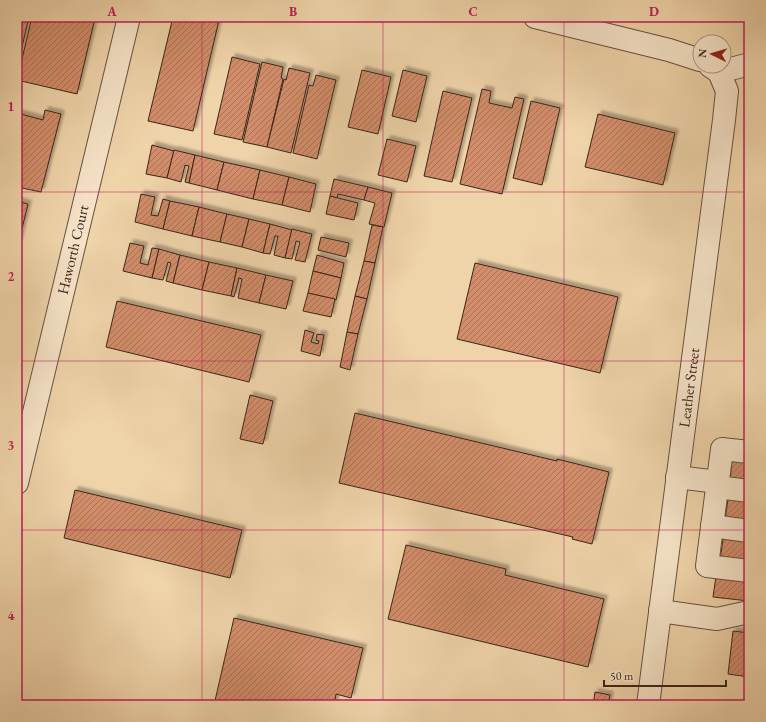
<svg xmlns="http://www.w3.org/2000/svg" width="766" height="722" font-family="'EB Garamond',serif">
	<style>
		.building { fill: url(#building-hatch); stroke: #3b2419; filter: url(#shadow) }
		.lines { fill: none; stroke-linecap: round; stroke-linejoin: round }
		.minor-casing { stroke: #68503d; stroke-width: 24 }
		.minor { stroke: #f5e2c7; stroke-width: 22 }
		.grid { fill: none; stroke: #c2185b; stroke-width: 1; stroke-opacity: 0.55 }
		.labels { text-anchor: middle; stroke-width: 3; stroke-linejoin: round; paint-order: stroke }
		.street-label { font-size: 15px; fill: #3b2419; stroke: #f5e2c7 }
		.neatline { fill: none; stroke: #c2185b; stroke-width: 1.5 }
		.grid-label { font-size: 13px; text-anchor: middle; font-weight: bold; fill: #c2185b }
	</style>
	<defs>
		<pattern id="building-hatch" width="6" height="6" patternUnits="userSpaceOnUse"><rect width="6" height="6" fill="#d28d6b"/><path d="M-1 1l2-2M0 6l6-6M5 7l2-2" fill="none" stroke="#ac7357"/></pattern>
		<filter id="shadow"><feDropShadow dx="3.5" dy="-3.5" stdDeviation="1" flood-color="#0004"/></filter>
	</defs>
	<rect width="100%" height="100%" fill="#efd3a9"/>
	<filter id="stains"><feTurbulence type="fractalNoise" baseFrequency=".005" numOctaves="4"/><feColorMatrix values="0 0 0 0 .2 0 0 0 0 .09 0 0 0 0 .02 0 0 0 .5 -.17"/></filter>
	<radialGradient id="worn" r=".72"><stop offset=".6" stop-color="#630" stop-opacity="0"/><stop offset="1" stop-color="#630" stop-opacity=".3"/></radialGradient>
	<g class="building">
		<polygon points="17,17 29,17 17,68"/>
		<polygon points="32,17 97,17 95,18 77,94 17,80"/>
		<polygon points="173,17 207,17 219,20 193,131 148,121"/>
		<polygon points="232,57 260,64 242,140 214,134"/>
		<polygon points="262,62 283,67 281,78 283,79 267,147 243,142"/>
		<polygon points="289,68 310,73 291,153 267,147 284,79 286,80"/>
		<polygon points="362,70 391,77 378,134 348,127"/>
		<polygon points="403,70 427,76 416,122 392,116"/>
		<polygon points="316,75 336,80 317,159 293,153 309,85 313,86"/>
		<polygon points="482,89 491,91 489,103 512,108 515,97 524,99 502,194 460,184"/>
		<polygon points="443,91 472,98 452,182 424,176"/>
		<polygon points="531,101 560,108 542,185 513,178"/>
		<polygon points="45,110 61,114 41,192 17,187 17,113 43,120"/>
		<polygon points="598,114 675,133 663,185 585,167"/>
		<polygon points="387,139 416,146 407,182 378,175"/>
		<polygon points="152,145 174,151 167,178 146,174"/>
		<polygon points="174,150 195,155 189,183 185,182 189,166 185,165 181,182 167,178"/>
		<polygon points="195,155 224,162 217,190 189,183"/>
		<polygon points="224,162 260,170 253,199 217,190"/>
		<polygon points="260,170 289,177 282,205 253,199"/>
		<polygon points="289,177 316,184 310,212 282,205"/>
		<polygon points="334,179 368,187 364,200 338,194 337,198 330,196"/>
		<polygon points="368,187 392,193 384,227 369,224 375,203 364,200"/>
		<polygon points="141,194 155,197 151,215 158,216 163,199 170,201 163,229 135,222"/>
		<polygon points="330,196 358,203 354,220 326,214"/>
		<polygon points="17,201 28,204 18,245 17,244"/>
		<polygon points="170,201 199,207 192,236 163,229"/>
		<polygon points="199,207 227,214 220,242 192,236"/>
		<polygon points="227,214 249,219 242,247 220,242"/>
		<polygon points="249,219 270,224 263,253 242,247"/>
		<polygon points="270,224 292,230 285,258 274,255 278,236 275,236 270,254 263,253"/>
		<polygon points="372,225 383,227 375,263 364,261"/>
		<polygon points="292,229 312,234 305,262 295,260 300,242 296,241 292,259 285,258"/>
		<polygon points="321,237 349,243 346,257 318,250"/>
		<polygon points="130,243 144,246 140,263 148,265 152,248 159,249 152,278 123,271"/>
		<polygon points="159,249 180,255 173,283 166,281 171,263 168,262 163,280 152,278"/>
		<polygon points="180,255 209,262 202,290 173,283"/>
		<polygon points="317,255 344,263 341,278 313,271"/>
		<polygon points="364,261 375,263 367,299 355,296"/>
		<polygon points="209,262 237,268 231,296 202,290"/>
		<polygon points="475,263 618,297 600,373 457,339"/>
		<polygon points="237,268 266,275 259,303 238,298 242,279 239,278 234,297 231,296"/>
		<polygon points="313,271 341,278 336,300 308,293"/>
		<polygon points="266,275 293,281 286,309 259,303"/>
		<polygon points="308,293 335,299 331,317 303,311"/>
		<polygon points="355,296 367,299 358,334 347,332"/>
		<polygon points="117,301 261,335 249,382 106,347"/>
		<polygon points="305,330 314,333 311,342 318,344 319,341 316,340 317,334 324,335 320,356 301,351"/>
		<polygon points="347,332 358,334 350,370 340,367"/>
		<polygon points="250,395 273,401 263,444 240,439"/>
		<polygon points="355,413 557,461 557,459 609,472 592,544 572,539 573,537 339,483"/>
		<polygon points="732,459 749,461 749,484 730,481"/>
		<polygon points="75,490 242,530 230,578 64,538"/>
		<polygon points="728,499 749,501 749,523 725,520"/>
		<polygon points="723,539 749,542 749,564 720,560"/>
		<polygon points="406,545 506,569 505,575 604,599 588,667 388,619"/>
		<polygon points="716,576 749,581 749,601 713,597"/>
		<polygon points="234,618 363,648 351,698 336,694 334,705 214,705"/>
		<polygon points="733,631 749,633 749,677 728,674"/>
		<polygon points="595,692 610,695 608,705 593,705"/>
	</g>
	<g class="lines">
		<g class="minor-casing">
			<g id="minor">
				<polyline points="535,17 669,50 700,60"/>
				<polyline points="710,66 719,72 746,65 749,66"/>
				<polyline points="749,452 722,449 707,566 749,571"/>
				<polyline points="677,477 718,482"/>
				<path id="s1" d="M17 483 129 17"/>
				<polyline points="717,487 749,491"/>
				<polyline points="712,526 749,531"/>
				<polyline points="660,611 717,619 749,612"/>
				<path id="s2" d="M648 705 724 120 727 91 719 72"/>
			</g>
		</g>
		<use href="#minor" class="minor"/>
	</g>
	<path class="grid" d="M202 17V705M383 17V705M564 17V705M17 192H749M17 361H749M17 530H749"/>
	<g class="labels">
		<g class="street-label">
			<text dy="5" stroke="none"><textPath href="#s1" startOffset="240">Haworth Court</textPath></text>
			<text dy="5" stroke="none"><textPath href="#s2" startOffset="320">Leather Street</textPath></text>
		</g>
	</g>
	<rect width="766" height="722" fill="none" stroke="#efd3a9" stroke-width="44"/>
	<g transform="translate(712 54) rotate(275)"><circle r="19" fill="#f5e2c7" stroke="#ab9681"/>
	<path d="M0-3L7 15L0 10L-7 15Z" fill="#8f2418"/>
	<text y="-6" font-size="11" font-weight="bold" text-anchor="middle" fill="#3b2419">N</text>
	</g>
	<path d="M604 680v6h122v-6" fill="none" stroke="#3b2419" stroke-width="2"/>
	<text x="610" y="680" font-size="12" fill="#3b2419" stroke="#f5e2c7" stroke-width="3" paint-order="stroke">50 m</text>
	<rect x="22" y="22" width="722" height="678" class="neatline"/>
	<g class="grid-label">
		<text x="112" y="16">A</text>
		<text x="293" y="16">B</text>
		<text x="473" y="16">C</text>
		<text x="654" y="16">D</text>
		<text x="11" y="111">1</text>
		<text x="11" y="281">2</text>
		<text x="11" y="450">3</text>
		<text x="11" y="620">4</text>
	</g>
	<rect width="100%" height="100%" filter="url(#stains)"/>
	<rect width="100%" height="100%" fill="url(#worn)"/>
</svg>
